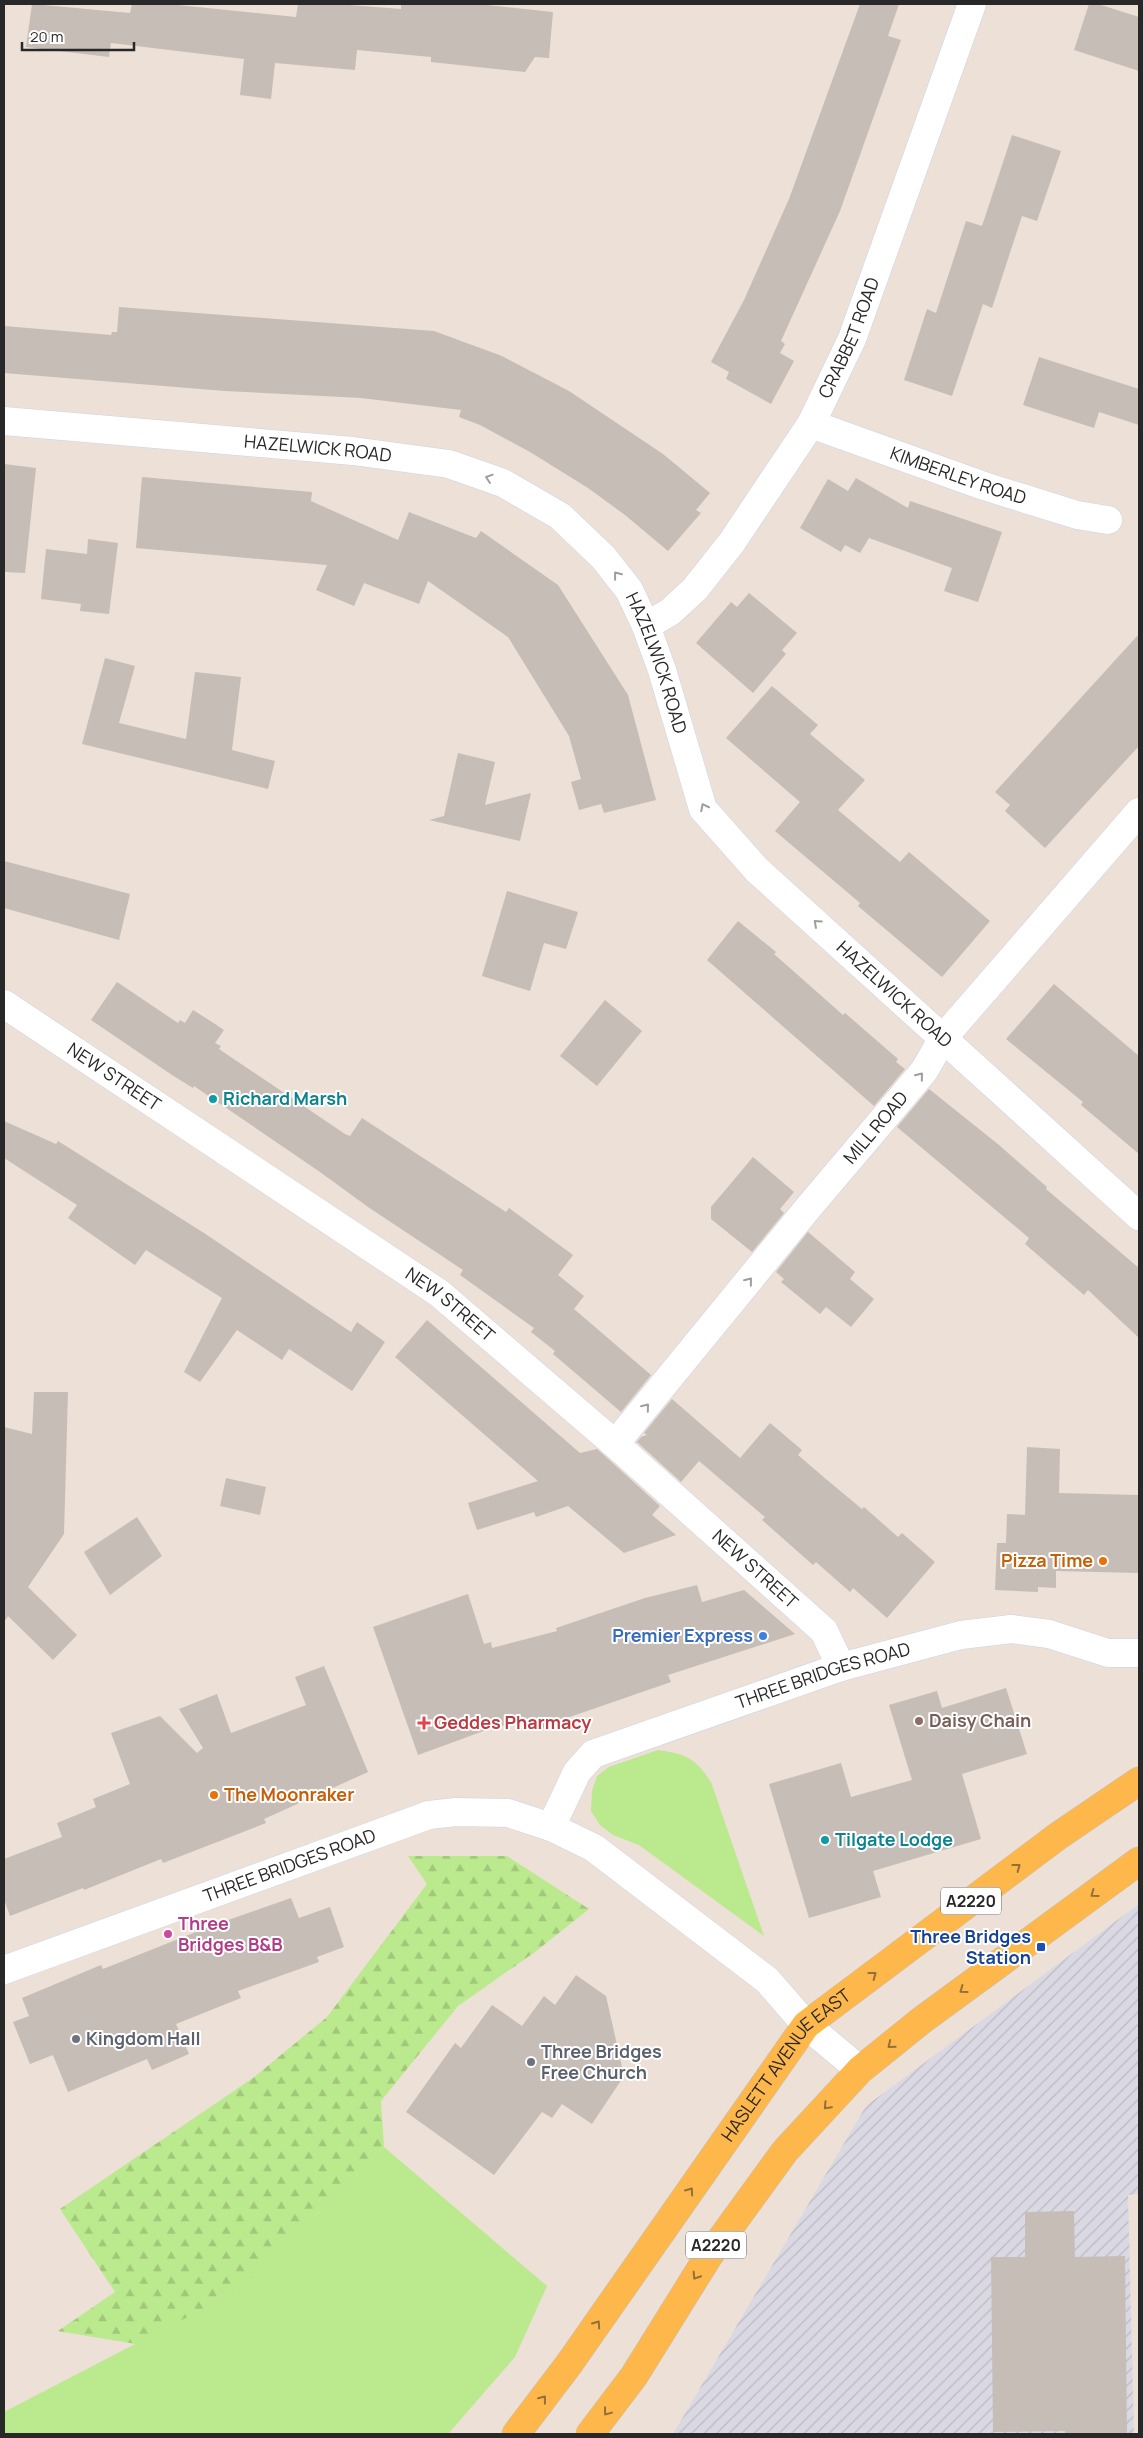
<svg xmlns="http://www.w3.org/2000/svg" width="1143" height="2438" font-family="Manrope,sans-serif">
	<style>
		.industrial { fill: url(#industrial-furrows) }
		.grass { fill: #bbe98d }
		.forest { fill: url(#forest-firs) }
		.building { fill: #c7bdb7 }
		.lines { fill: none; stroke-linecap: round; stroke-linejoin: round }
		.street-casing { stroke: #ccd4e3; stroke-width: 29 }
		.primary-casing { stroke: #c3c3c3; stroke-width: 29 }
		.street { stroke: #fff; stroke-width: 28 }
		.primary { stroke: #feb74a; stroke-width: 28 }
		.oneway { stroke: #9e9e9e }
		.oneway2 { stroke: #937039 }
		.culture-dot { fill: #0f9aa8; stroke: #fff; stroke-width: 2 }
		.food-dot { fill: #e8710a; stroke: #fff; stroke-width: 2 }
		.shop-dot { fill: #3f7fe0; stroke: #fff; stroke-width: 2 }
		.education-dot { fill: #8d6e63; stroke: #fff; stroke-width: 2 }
		.health-dot { fill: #e0444e; stroke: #fff; stroke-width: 2 }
		.hotel-dot { fill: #d1479c; stroke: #fff; stroke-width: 2 }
		.transit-dot { fill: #1a4fb4; stroke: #fff; stroke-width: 2 }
		.worship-dot { fill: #6b7280; stroke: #fff; stroke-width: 2 }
		.labels { text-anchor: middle; stroke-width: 4; stroke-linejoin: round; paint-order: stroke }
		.shield { fill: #fff; stroke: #686868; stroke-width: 1 }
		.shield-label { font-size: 16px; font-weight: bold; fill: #282828 }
		.street-label { font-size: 18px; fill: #282828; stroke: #fff }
		.culture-label { font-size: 18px; font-weight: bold; fill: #0d838f; stroke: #fff; text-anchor: start }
		.food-label { font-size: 18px; font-weight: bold; fill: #c56008; stroke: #fff; text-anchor: end }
		.shop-label { font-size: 18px; font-weight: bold; fill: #366cbe; stroke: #fff; text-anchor: end }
		.education-label { font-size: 18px; font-weight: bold; fill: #785e54; stroke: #fff; text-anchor: start }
		.health-label { font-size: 18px; font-weight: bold; fill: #be3a42; stroke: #fff; text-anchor: start }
		.hotel-label { font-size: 18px; font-weight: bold; fill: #b23c85; stroke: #fff; text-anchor: start }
		.transit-label { font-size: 18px; font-weight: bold; fill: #164399; stroke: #fff; text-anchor: end }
		.worship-label { font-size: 18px; font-weight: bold; fill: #5b616d; stroke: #fff; text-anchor: start }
	</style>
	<defs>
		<pattern id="industrial-furrows" width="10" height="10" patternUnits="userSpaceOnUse" patternTransform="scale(1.25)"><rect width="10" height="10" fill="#dad9e3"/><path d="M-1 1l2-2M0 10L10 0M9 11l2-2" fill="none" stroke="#bbbac3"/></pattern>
		<pattern id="forest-firs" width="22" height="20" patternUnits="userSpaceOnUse" patternTransform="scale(1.25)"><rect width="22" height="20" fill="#bbe98d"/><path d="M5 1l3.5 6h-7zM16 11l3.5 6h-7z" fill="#a1c87a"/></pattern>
	</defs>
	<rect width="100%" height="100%" fill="#ece0d7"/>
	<polygon class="industrial" points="1139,1904 1139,2194 1128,2195 1134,2434 673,2434 866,2106"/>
	<g class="grass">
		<path d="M658 1750C686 1754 695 1758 711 1782L764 1936 639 1845 613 1835 600 1825 591 1811 592 1791 597 1776 609 1767Z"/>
		<polygon points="384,2147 547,2286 515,2357 448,2434 4,2434 4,2412 243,2288"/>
	</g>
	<polygon class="forest" points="408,1856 507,1856 589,1909 535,1952 458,2006 381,2101 384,2147 243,2288 136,2344 58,2331 115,2292 60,2209 253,2078 327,2017 427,1884"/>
	<g class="building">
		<polygon points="32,4 130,13 132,4 168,4 296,17 298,4 337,4 401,9 401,4 478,4 553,12 549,58 535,57 525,72 431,62 431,57 357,50 355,70 275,63 271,99 240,95 244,59 111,43 109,57 26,47"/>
		<polygon points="860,4 899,4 888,36 901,40 840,211 781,341 785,344 780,353 794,361 771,404 726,379 729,372 711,362 744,300 789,199"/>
		<polygon points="1089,4 1098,4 1139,17 1139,71 1074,50"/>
		<polygon points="1012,135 1061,151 1037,221 1022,216 992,308 983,304 952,396 904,380 927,309 936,313 966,221 982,226"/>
		<polygon points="119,307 434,331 502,356 569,391 663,454 710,493 696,510 701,513 668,551 625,515 588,488 530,452 480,425 459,417 461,410 361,398 225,391 4,373 4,326 111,335 112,332 117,332"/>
		<polygon points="1039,357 1139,389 1139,425 1099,412 1094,428 1023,405"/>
		<polygon points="4,464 36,468 25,573 4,572"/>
		<polygon points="142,477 312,492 311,501 398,540 409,512 476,538 481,531 558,585 628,695 656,800 604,813 601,804 579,810 571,782 581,779 569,736 508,637 428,581 419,604 364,583 354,606 316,590 327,565 136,548"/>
		<polygon points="856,478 908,508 910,501 1002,532 978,602 944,591 952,568 869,538 860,553 845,545 841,552 800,528 828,479 848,491"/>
		<polygon points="88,539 118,543 109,614 80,611 81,604 41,599 46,549 87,554"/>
		<polygon points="749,593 797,633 782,650 786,654 753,693 696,643 731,602 737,607"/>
		<polygon points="1139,634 1139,746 1045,848 1005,811 1010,805 995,792"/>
		<polygon points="105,658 135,666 119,723 186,739 195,672 241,677 232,750 275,761 268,789 82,744"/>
		<polygon points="772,686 818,725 810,734 865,780 838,810 900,862 909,852 990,921 942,977 858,906 860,903 775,831 800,802 726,738"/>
		<polygon points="458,753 495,762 485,805 531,793 520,841 429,820 444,816"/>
		<polygon points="4,861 130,894 119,940 4,908"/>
		<polygon points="507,891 578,912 566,949 544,943 530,991 482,976"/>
		<polygon points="738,921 776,952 774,954 843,1015 845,1013 898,1059 896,1062 905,1069 874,1106 707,960"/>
		<polygon points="117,982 178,1023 180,1020 185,1023 193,1010 209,1020 224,1030 215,1043 221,1046 219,1049 345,1134 350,1136 362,1118 506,1212 509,1208 573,1255 558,1275 584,1296 574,1309 651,1375 621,1412 553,1354 555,1351 531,1332 534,1328 460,1275 463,1270 368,1207 320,1172 194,1086 193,1088 172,1075 91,1020"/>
		<polygon points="1054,984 1139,1056 1139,1154 1081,1105 1083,1102 1006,1039"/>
		<polygon points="605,1000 642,1031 597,1086 560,1056"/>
		<polygon points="929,1089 999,1145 1047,1187 1046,1189 1139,1268 1139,1338 1088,1290 1084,1295 1025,1244 1029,1238 897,1127"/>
		<polygon points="4,1121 56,1144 58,1141 204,1233 351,1332 357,1322 385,1342 352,1391 289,1349 282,1360 237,1330 200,1382 184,1372 222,1298 146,1250 135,1265 68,1218 77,1205 4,1158"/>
		<polygon points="753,1157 794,1192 780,1209 784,1213 752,1252 711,1219 711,1207"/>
		<polygon points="808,1232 855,1272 850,1279 874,1299 851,1327 826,1307 820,1314 781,1282 784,1279 776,1272"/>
		<polygon points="427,1320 580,1453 597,1449 605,1456 660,1506 652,1515 676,1535 624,1553 568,1506 536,1517 534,1512 477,1530 468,1503 538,1481 395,1357"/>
		<polygon points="34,1392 68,1392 64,1534 28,1587 77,1635 53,1660 8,1616 4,1622 4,1427 32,1434"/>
		<polygon points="672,1399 740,1458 770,1423 802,1450 798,1455 827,1480 862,1509 864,1507 898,1537 902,1533 935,1562 887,1618 853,1588 850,1592 816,1562 813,1565 762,1520 765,1517 699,1461 681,1482 637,1442 641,1437 647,1435 644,1433"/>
		<polygon points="1027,1447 1060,1449 1059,1493 1139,1495 1139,1573 1056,1571 1056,1588 1038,1587 1038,1592 995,1590 997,1543 1006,1543 1007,1514 1025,1515"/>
		<polygon points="226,1478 266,1487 260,1515 220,1506"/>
		<polygon points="137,1517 162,1556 110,1595 84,1552"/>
		<polygon points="697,1585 702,1602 744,1590 795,1634 668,1675 671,1682 561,1720 562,1723 531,1731 528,1720 489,1729 418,1755 373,1627 468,1594 484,1644 491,1642 492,1648 557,1631 556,1628 645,1598"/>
		<polygon points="324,1666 368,1772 264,1819 266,1823 163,1863 161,1859 84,1890 83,1888 10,1916 4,1899 4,1859 62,1837 57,1823 96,1807 93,1799 130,1784 111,1733 160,1716 197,1753 203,1748 179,1709 217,1694 231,1733 306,1705 295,1677"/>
		<polygon points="1006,1688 1027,1754 962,1774 981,1839 873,1871 881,1897 809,1918 769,1784 841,1763 851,1797 912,1780 889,1705 937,1691 942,1708"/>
		<polygon points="291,1898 299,1918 330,1907 344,1947 317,1957 319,1962 238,1991 241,1998 176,2024 189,2054 152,2070 147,2059 68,2092 53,2055 30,2064 13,2022 29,2016 22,1998 101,1965 103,1969 211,1926"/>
		<polygon points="576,1975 606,1996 624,2076 592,2124 562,2104 552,2118 542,2112 494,2175 406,2112 455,2043 461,2048 492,2005 522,2026 544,1996 555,2005"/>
		<polygon points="1074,2211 1075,2257 1125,2256 1127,2434 1065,2434 1065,2431 993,2432 991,2257 1025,2257 1025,2212"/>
	</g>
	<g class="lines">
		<g class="street-casing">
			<g id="street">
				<path id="s1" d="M4 421 353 451 449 464 503 483 560 516 603 557 629 590 646 626 662 670 703 809 757 870 1139 1216"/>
				<path id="s2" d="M811 424 984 486 1077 515 1108 520"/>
				<path id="s3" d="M646 626 670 612 695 589 732 542 811 424 852 339 972 4"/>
				<path id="s4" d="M4 1004 439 1293 615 1444 824 1631 841 1667"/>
				<path id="s5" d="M615 1444 808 1208 924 1071 943 1038 1139 812"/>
				<path id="s6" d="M551 1827 577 1772 593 1754 841 1667 961 1635 1011 1629 1049 1634 1108 1653H1139"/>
				<path id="s7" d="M4 1970 429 1815 456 1812 508 1813 551 1827 594 1848 767 1980 806 2025 860 2070"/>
			</g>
		</g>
		<g class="primary-casing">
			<g id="primary">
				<path id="s8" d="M516 2434 569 2364 806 2025 1058 1836 1139 1781"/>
				<polyline points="590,2434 634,2376 708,2257 785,2151 860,2070 922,2020 1139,1861"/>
			</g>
		</g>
		<use href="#street" class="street"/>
		<use href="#primary" class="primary"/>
	</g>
	<defs><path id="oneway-chevron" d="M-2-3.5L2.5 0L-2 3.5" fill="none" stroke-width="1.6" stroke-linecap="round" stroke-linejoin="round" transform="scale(1.25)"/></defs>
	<g class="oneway">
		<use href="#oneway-chevron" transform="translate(489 478) rotate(-161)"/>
		<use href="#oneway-chevron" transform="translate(617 575) rotate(-128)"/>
		<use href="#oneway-chevron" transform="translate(704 807) rotate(-117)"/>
		<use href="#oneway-chevron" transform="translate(817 923) rotate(-138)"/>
		<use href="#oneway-chevron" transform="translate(920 1076) rotate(-51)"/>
		<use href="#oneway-chevron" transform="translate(749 1281) rotate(-51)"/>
		<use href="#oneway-chevron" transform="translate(646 1407) rotate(-51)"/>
	</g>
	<g class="oneway2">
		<use href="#oneway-chevron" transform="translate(1017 1867) rotate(-37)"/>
		<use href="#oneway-chevron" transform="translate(1094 1894) rotate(144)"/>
		<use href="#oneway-chevron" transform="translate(873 1975) rotate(-37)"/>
		<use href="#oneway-chevron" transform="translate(963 1990) rotate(144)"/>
		<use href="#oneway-chevron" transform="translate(891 2045) rotate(141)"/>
		<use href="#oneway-chevron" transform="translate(827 2106) rotate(133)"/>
		<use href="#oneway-chevron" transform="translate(690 2191) rotate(-55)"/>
		<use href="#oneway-chevron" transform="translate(696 2276) rotate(122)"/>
		<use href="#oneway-chevron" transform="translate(597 2324) rotate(-55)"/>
		<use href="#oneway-chevron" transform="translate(543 2399) rotate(-52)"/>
		<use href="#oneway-chevron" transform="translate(607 2412) rotate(127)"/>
	</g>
	<g class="culture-dot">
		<circle cx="213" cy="1099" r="5"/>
		<circle cx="825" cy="1840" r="5"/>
	</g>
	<g class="food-dot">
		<circle cx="1103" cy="1561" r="5"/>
		<circle cx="214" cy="1795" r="5"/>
	</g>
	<circle class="shop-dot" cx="763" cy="1636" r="5"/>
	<circle class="education-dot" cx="919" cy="1721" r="5"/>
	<path class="health-dot" d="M421.5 1715.5h5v5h5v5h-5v5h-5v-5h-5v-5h5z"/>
	<circle class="hotel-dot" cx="168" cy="1934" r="5"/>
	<rect class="transit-dot" x="1036" y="1942" width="10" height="10" rx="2.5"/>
	<g class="worship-dot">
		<circle cx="76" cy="2039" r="5"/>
		<circle cx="531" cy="2062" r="5"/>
	</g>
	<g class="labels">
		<g class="shield">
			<rect x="941" y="1887.5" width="60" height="27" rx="4"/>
			<rect x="686" y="2231.5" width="60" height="27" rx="4"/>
		</g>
		<g class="shield-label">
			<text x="971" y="1907">A2220</text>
			<text x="716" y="2251">A2220</text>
		</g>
		<g class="street-label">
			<text dy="6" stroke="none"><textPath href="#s3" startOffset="358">CRABBET ROAD</textPath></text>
			<text dy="6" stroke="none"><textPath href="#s1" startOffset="315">HAZELWICK ROAD</textPath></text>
			<text dy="6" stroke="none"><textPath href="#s2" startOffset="156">KIMBERLEY ROAD</textPath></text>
			<text dy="6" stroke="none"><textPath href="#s1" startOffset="750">HAZELWICK ROAD</textPath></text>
			<text dy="6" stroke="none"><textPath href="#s1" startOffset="1170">HAZELWICK ROAD</textPath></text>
			<text dy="6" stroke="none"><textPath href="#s4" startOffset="132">NEW STREET</textPath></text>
			<text dy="6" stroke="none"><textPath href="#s5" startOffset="410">MILL ROAD</textPath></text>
			<text dy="6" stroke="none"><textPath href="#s4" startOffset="538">NEW STREET</textPath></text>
			<text dy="6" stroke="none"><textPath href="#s4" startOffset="942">NEW STREET</textPath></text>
			<text dy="6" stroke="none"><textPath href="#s6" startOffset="328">THREE BRIDGES ROAD</textPath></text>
			<text dy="6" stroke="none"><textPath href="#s7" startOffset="304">THREE BRIDGES ROAD</textPath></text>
			<text dy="6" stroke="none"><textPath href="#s8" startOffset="458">HASLETT AVENUE EAST</textPath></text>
		</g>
		<g class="culture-label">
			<text x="223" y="1105">Richard Marsh</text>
			<text x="835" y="1846">Tilgate Lodge</text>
		</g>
		<g class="food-label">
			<text x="1093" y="1567">Pizza Time</text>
			<text x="224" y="1801" text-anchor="start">The Moonraker</text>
		</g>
		<g class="shop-label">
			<text x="753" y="1642">Premier Express</text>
		</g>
		<g class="education-label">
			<text x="929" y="1727">Daisy Chain</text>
		</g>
		<g class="health-label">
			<text x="434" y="1729">Geddes Pharmacy</text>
		</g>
		<g class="hotel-label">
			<text x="178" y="1930">Three<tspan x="178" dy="21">Bridges B&amp;B</tspan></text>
		</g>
		<g class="transit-label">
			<text x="1031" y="1943">Three Bridges<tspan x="1031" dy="21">Station</tspan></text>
		</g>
		<g class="worship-label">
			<text x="86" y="2045">Kingdom Hall</text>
			<text x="541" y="2058">Three Bridges<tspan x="541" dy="21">Free Church</tspan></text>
		</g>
	</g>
	<rect width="1143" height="2438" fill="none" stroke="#282828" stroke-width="10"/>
	<path d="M22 42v8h112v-8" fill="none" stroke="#282828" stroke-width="2.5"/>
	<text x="30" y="42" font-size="15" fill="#282828" stroke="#ffffff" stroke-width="4" paint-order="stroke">20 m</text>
</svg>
